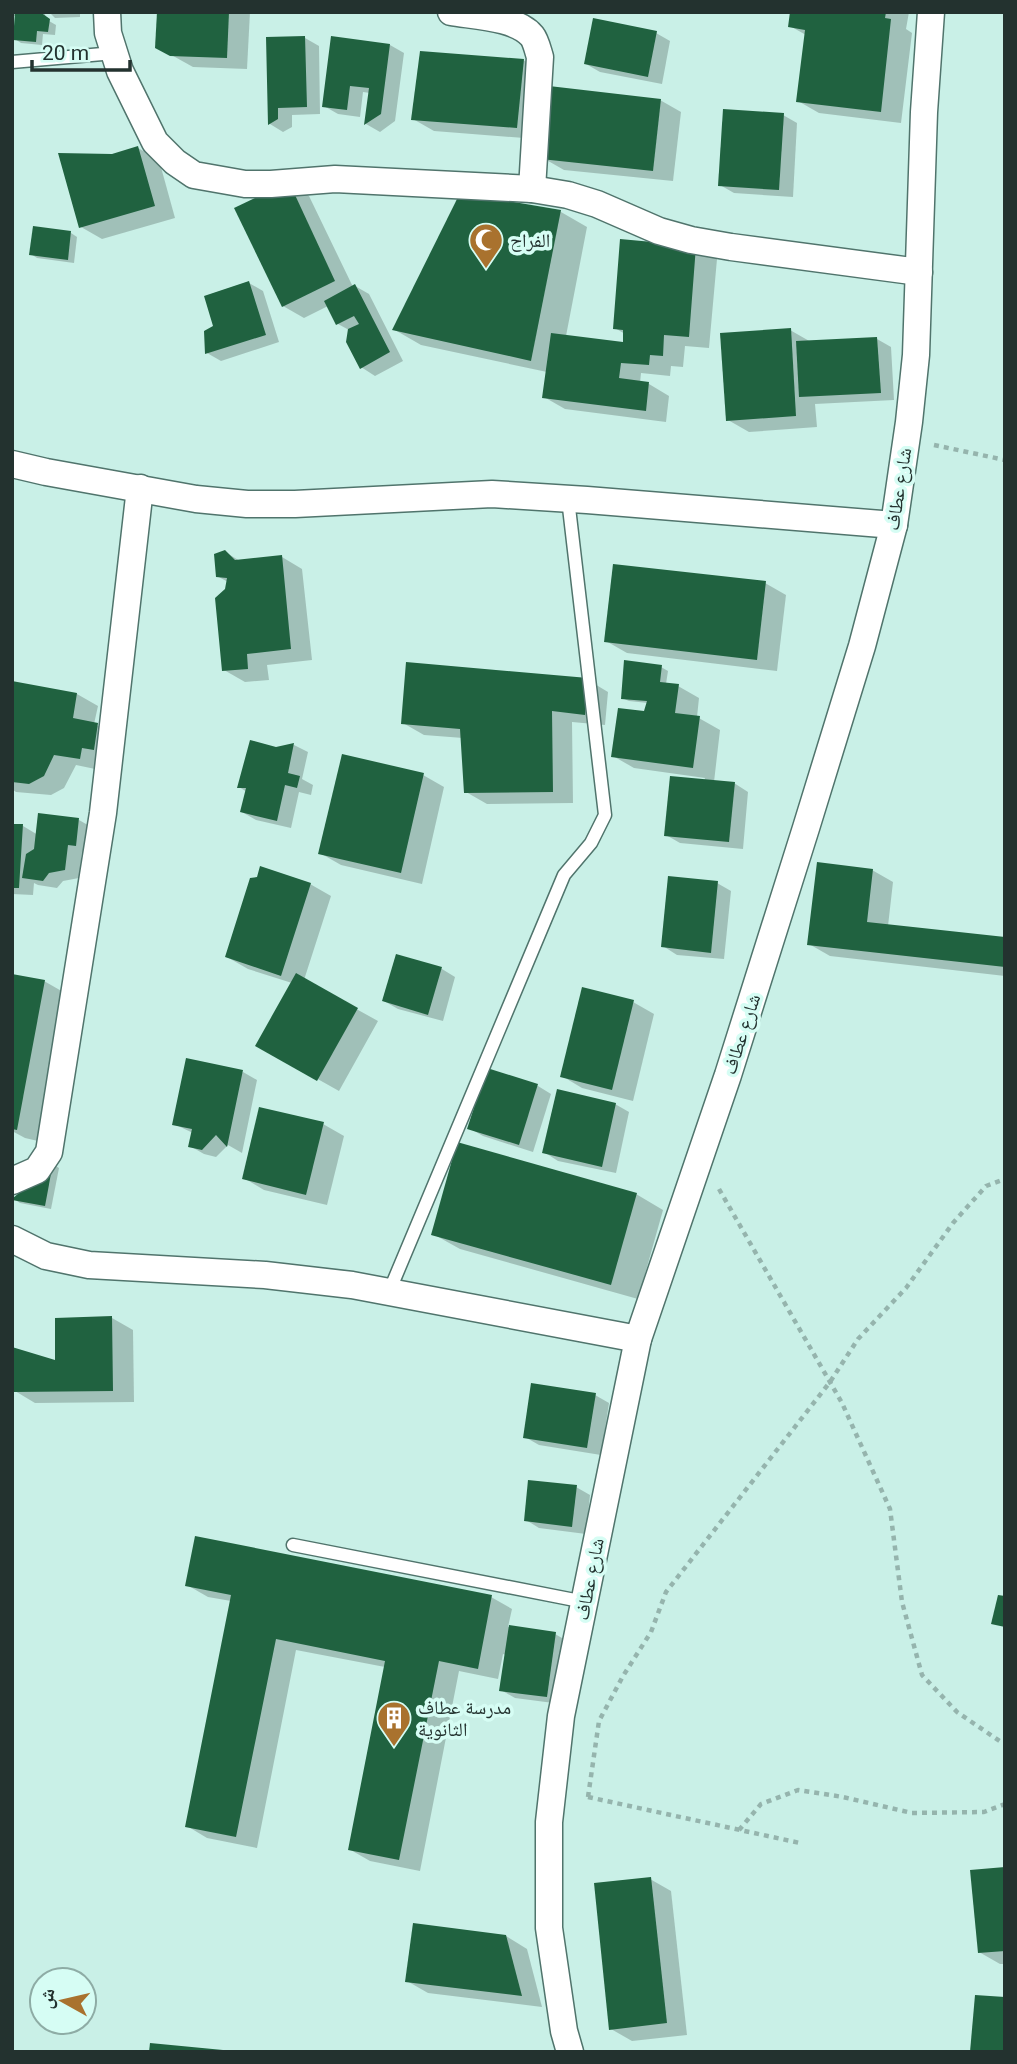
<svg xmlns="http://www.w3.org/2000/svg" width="1017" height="2064" font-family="Roboto,'Noto Naskh Arabic',sans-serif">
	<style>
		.shadow { fill: #0003 }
		.building { fill: #206240 }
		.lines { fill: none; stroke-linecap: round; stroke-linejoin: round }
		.service-casing { stroke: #50746c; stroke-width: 15 }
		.minor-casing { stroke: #50746c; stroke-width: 29 }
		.path { stroke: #95b4ad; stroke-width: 4.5; stroke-dasharray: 5 5; stroke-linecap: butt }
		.service { stroke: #fff; stroke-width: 12 }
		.minor { stroke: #fff; stroke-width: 26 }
		.labels { text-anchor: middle; stroke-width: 7; stroke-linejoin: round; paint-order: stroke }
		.poi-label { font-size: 19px; fill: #23322f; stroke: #d6fdf4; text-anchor: start }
		.street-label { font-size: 19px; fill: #23322f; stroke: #d6fdf4 }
	</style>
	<rect width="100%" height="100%" fill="#c9f0e7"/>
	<g class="shadow">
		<polygon points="12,12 44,12 48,22 49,21 56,25 55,35 43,34 42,45 21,43 15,39 16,16 12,16"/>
		<polygon points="49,12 80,12 80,17 55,18"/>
		<polygon points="159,12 250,12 247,69 193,67 157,47"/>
		<polygon points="792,12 909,12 906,29 912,33 901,123 819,113 798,101 806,35 790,26"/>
		<polygon points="656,33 670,41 662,84 600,72 586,64"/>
		<polygon points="305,38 319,46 320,114 292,115 292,127 283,132 270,124 268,39"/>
		<polygon points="390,45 404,53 395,121 380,132 366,124 370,93 363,92 360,117 338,114 324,106"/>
		<polygon points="523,60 544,72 537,139 434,131 413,119"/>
		<polygon points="660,100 681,112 673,181 564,170 543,158"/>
		<polygon points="783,115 797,123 793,197 734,193 720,185"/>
		<polygon points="138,148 159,160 175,218 102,239 81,227 113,155"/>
		<polygon points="289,184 309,196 353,287 355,286 369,294 403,361 375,376 361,367 349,330 338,324 328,306 304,318 283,306"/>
		<polygon points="461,195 561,212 587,227 566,336 625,344 625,334 615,328 696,247 717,259 709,348 685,346 683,367 671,366 670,376 641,373 640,383 649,384 669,396 666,422 565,409 544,397 547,372 421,345 395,330"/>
		<polygon points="71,233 77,237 74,263 37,258 31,254"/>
		<polygon points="249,283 263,291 279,342 221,361 207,353 206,332 215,326"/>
		<polygon points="790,330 811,342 877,339 891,347 894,400 815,404 817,427 749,432 728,420"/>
		<polygon points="225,552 240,561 282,557 302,569 312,660 267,665 269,680 245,682 224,670 228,582 217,576"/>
		<polygon points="765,583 786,595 777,671 627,653 606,641"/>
		<polygon points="661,667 668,671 666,684 678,686 699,698 697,717 720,730 714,782 734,783 748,792 743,849 680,843 666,835 704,781 705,778 634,768 613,756 645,713 648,703 629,701 622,698"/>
		<polygon points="588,680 608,692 605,725 572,722 573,803 487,804 466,792 463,738 424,735 403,723"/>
		<polygon points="12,683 77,694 98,706 94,724 118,736 100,770 76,765 64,788 51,795 16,792 12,789"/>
		<polygon points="294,745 308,752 302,779 313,785 311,795 299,792 291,828 256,820 242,812 247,792 239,787 276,749"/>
		<polygon points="423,775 444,787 422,884 341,865 320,853"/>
		<polygon points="79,820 93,828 89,853 82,852 79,878 63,881 57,888 38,885 34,883 33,895 12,894 12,825 23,826 38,835"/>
		<polygon points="872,870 893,882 888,926 1005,939 1005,976 830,956 809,944"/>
		<polygon points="717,883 731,891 724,959 677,955 663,946"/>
		<polygon points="310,884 331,896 304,980 378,1021 339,1091 257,1045 292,983 248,969 227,957"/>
		<polygon points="397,956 442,969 455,977 443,1021 398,1009 384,1001"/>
		<polygon points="12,975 44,981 65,993 38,1141 25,1138 12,1131"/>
		<polygon points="633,1002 654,1014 633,1101 582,1088 562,1076"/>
		<polygon points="488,1070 538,1086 551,1094 533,1152 483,1136 469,1128"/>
		<polygon points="243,1072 257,1080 242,1153 228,1145 216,1157 204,1154 190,1146 193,1133 174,1124"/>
		<polygon points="615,1104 629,1112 616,1173 558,1161 544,1152"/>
		<polygon points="323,1124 344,1136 327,1205 264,1190 244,1178"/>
		<polygon points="54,1165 59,1168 51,1209 20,1203 14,1199"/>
		<polygon points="636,1194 663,1210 638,1299 460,1249 433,1234"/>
		<polygon points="112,1318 133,1330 134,1402 35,1403 15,1391"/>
		<polygon points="595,1395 609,1403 601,1455 539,1445 525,1437"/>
		<polygon points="576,1487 590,1495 586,1534 539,1528 526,1520"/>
		<polygon points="187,1585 491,1597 512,1609 508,1627 555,1634 569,1642 561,1704 515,1698 501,1690 506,1655 503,1654 498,1679 459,1671 420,1871 370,1861 349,1849 385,1667 296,1650 257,1848 207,1838 187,1826 231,1601 208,1597"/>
		<polygon points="1005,1868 1005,1964 1000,1964 979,1952"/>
		<polygon points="650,1879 671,1891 687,2035 632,2041 611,2029"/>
		<polygon points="506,1936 527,1949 542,2007 428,1993 407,1981"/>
	</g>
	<g class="building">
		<polygon points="15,12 40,12 50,19 48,32 37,31 36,42 13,40"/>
		<polygon points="157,12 229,12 227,58 170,56 155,48"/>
		<polygon points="790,12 886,12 885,18 891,19 881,112 796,102 805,30 788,27"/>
		<polygon points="593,18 657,31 648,77 584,64"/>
		<polygon points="305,36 307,107 278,108 278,119 268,125 266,37"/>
		<polygon points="331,36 390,44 381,114 364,125 369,88 350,86 347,110 322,107"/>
		<polygon points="420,51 524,59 517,128 411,120"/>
		<polygon points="549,86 661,99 653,171 541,159"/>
		<polygon points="723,109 784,113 779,190 718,186"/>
		<polygon points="138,146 155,206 79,228 58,153 112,154"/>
		<polygon points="289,182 335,281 282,307 234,208"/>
		<polygon points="460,193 561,210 531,361 392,330"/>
		<polygon points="33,226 71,231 68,260 29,255"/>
		<polygon points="620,239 696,246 689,337 664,335 663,356 650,355 649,365 621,363 619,378 649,382 646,411 542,398 551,333 623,342 623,330 613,329"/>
		<polygon points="249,281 266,335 205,354 204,331 213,326 204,296"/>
		<polygon points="355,284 390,352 360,369 346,342 348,329 359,324 354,316 336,325 324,301"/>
		<polygon points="791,328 796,416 726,421 720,333"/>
		<polygon points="877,337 881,393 799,397 796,341"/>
		<polygon points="225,550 235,560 282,555 291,649 247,654 248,669 222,671 215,598 225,589 227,578 216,577 214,554"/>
		<polygon points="613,564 766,581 757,660 604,642"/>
		<polygon points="624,660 662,665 660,682 679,684 675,713 700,716 693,768 611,757 618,708 644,711 647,701 621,699"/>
		<polygon points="406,662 588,678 585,715 552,711 553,792 464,793 460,729 401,724"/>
		<polygon points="12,681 77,693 73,718 98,723 94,750 82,748 80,759 54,755 44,776 29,784 12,782"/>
		<polygon points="250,740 276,747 294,743 288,773 300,776 297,788 285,785 277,821 240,812 246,788 237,788"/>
		<polygon points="342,754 424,773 401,873 318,854"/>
		<polygon points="670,776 735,782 729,842 664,836"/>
		<polygon points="38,813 79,818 76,846 68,845 65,870 49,873 43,881 22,878 26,854 34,849"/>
		<polygon points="12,824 23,824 19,888 12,888"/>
		<polygon points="817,862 873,869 867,922 1005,937 1005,967 807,945"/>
		<polygon points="260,866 311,883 281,976 225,957 250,878 257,877"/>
		<polygon points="668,876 718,881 711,953 661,947"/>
		<polygon points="396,954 442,967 428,1015 382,1001"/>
		<polygon points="296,973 358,1008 317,1081 255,1046"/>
		<polygon points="12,974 45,980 17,1130 12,1129"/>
		<polygon points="582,987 634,1000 612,1090 560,1077"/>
		<polygon points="186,1058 243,1070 227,1147 216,1135 202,1150 188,1147 192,1129 172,1125"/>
		<polygon points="487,1068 538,1084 519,1145 467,1129"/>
		<polygon points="557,1089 616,1103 602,1167 542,1153"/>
		<polygon points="259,1107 324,1122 306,1195 242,1179"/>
		<polygon points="457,1142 637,1193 611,1285 431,1235"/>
		<polygon points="53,1163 45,1206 12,1200 12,1199"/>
		<polygon points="112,1316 113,1391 13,1392 12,1347 55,1360 55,1318"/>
		<polygon points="531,1383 596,1393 587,1448 523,1438"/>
		<polygon points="528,1480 577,1485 572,1527 524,1521"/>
		<polygon points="195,1536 492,1595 478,1669 439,1661 399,1860 348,1850 385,1661 276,1639 236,1837 185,1827 231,1595 185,1586"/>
		<polygon points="998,1595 1005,1596 1005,1627 991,1624"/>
		<polygon points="509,1625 556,1632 547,1697 499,1691"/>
		<polygon points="1005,1867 1005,1951 978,1953 970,1870"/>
		<polygon points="651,1877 667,2023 609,2030 594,1883"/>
		<polygon points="413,1923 506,1935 522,1996 405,1982"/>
		<polygon points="975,1995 1005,1997 1005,2052 970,2052"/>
		<polygon points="150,2043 223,2050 223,2052 149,2052"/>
	</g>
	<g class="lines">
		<g class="service-casing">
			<g id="service">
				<polyline points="12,62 114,53"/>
				<polyline points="389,1292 564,875 591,843 605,815 568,499"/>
				<polyline points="293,1545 585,1602"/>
			</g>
		</g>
		<g class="minor-casing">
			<g id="minor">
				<polyline points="107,12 108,33 120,71 155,142 175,162 194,175 245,184 271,184 335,179 532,189 568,195 597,204 659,231 691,240 731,247 919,272"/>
				<path d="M451 12C474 16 516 17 532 36 536 41 538 51 540 57L532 189"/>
				<polyline points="12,464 46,472 196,499 247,504 295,504 492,494 587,500 894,525"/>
				<polyline points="12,1181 37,1170 49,1152 103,813 140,488"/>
				<polyline points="12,1239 46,1256 89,1265 265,1275 352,1285 638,1339"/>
				<polyline points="570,2052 564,2031 549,1928 549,1822 561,1716 638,1339 728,1075 806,828 862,646 894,525 909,422 916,355 924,112 931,12"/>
			</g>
		</g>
		<g class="path">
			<polyline points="934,445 1005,460"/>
			<polyline points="719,1189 842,1403 890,1509 902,1602 922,1675 957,1712 1001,1742 1005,1742"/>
			<polyline points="588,1797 599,1721 623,1676 651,1632 666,1592 830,1382 858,1339 906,1288 953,1223 986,1186 1005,1179"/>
			<polyline points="588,1797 800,1843"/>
			<polyline points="739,1830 761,1804 798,1790 843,1797 912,1813 984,1812 1005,1804"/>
		</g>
		<use href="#service" class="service"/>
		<use href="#minor" class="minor"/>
	</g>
	<defs>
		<g id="mosque-pin" transform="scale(1.75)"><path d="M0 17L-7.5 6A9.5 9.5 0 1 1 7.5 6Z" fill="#a9722e" stroke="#d6fdf4"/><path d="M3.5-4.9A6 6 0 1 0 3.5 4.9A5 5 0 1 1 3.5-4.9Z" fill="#fff"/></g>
		<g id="building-pin" transform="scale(1.75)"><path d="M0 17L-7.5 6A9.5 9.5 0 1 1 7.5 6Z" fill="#a9722e" stroke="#d6fdf4"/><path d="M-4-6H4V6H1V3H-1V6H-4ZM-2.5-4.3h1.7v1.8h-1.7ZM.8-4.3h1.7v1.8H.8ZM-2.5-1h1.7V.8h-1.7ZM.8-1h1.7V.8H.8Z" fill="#fff"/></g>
	</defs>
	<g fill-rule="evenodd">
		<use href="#mosque-pin" x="486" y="240"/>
		<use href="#building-pin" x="394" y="1718"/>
	</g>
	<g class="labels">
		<g class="poi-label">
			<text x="510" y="247">الفراح</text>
			<text x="418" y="1714">مدرسة عطاف<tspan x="418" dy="22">الثانوية</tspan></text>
		</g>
		<g class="street-label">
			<text transform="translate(898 489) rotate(-81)" y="7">شارع عطاف</text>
			<text transform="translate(741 1034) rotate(-72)" y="7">شارع عطاف</text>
			<text transform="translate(589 1579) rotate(-79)" y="7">شارع عطاف</text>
		</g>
	</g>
	<rect width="1017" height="2064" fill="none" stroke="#23322f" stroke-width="28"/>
	<g transform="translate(63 2001) rotate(278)"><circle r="33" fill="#d6fdf4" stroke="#8eaca5" stroke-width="2"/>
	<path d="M0-5L12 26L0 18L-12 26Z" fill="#a9722e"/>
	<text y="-10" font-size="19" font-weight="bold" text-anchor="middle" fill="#23322f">ش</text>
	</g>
	<path d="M32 60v10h98v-10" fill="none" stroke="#23322f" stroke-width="3.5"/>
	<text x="42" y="60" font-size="21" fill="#23322f" stroke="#d6fdf4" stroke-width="5" paint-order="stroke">20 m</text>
</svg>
